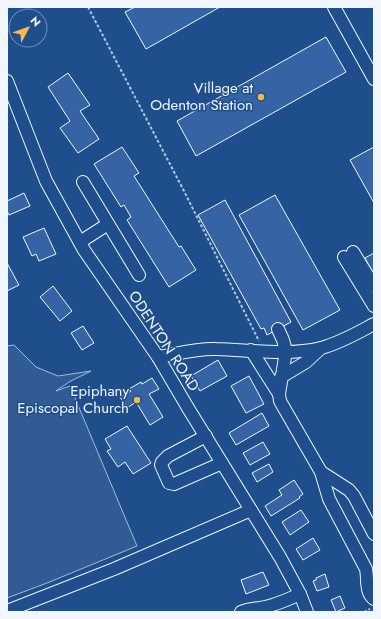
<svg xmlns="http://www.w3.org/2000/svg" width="381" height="619" font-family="Jost,sans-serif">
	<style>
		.green { fill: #305b95; stroke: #a8bbd7 }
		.building { fill: #3563a3; stroke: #f2f6ff }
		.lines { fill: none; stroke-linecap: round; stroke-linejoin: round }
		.minor-casing { stroke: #f2f6ff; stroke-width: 14 }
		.path { stroke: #b3c4dc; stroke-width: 2; stroke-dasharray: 3 2; stroke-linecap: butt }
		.minor { stroke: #1f4e8c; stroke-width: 12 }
		.poi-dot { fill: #ffb74d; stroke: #1f4e8c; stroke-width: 1.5 }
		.labels { text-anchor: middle; stroke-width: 3; stroke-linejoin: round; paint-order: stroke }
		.poi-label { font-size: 15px; fill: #f2f6ff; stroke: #1f4e8c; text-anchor: end }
		.street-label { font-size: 15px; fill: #f2f6ff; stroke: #1f4e8c }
	</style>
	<rect width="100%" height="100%" fill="#1f4e8c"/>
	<polygon class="green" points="14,345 36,367 58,376 91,371 69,382 56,391 70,386 137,546 47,583 7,598 7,346"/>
	<g class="building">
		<polygon points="135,7 220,7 146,49 125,12"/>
		<polygon points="326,37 346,72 196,156 177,121"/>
		<polygon points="68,73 90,105 80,111 99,139 78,153 60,128 70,121 48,87"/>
		<polygon points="122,147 139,173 134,176 179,247 181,246 196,270 169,287 127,220 131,217 124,205 121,207 94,164"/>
		<polygon points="374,147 374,203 350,160"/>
		<polygon points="24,193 30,206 9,215 7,211 7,201"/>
		<polygon points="275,195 340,310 303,330 239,215"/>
		<polygon points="225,200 291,322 267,335 264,328 261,329 198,215"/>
		<polygon points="44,228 56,254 39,261 36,254 32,256 23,237"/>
		<polygon points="374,253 374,275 365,258"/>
		<polygon points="7,263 19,285 7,291"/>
		<polygon points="53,286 72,311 60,321 40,297"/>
		<polygon points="83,326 94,343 82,350 71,333"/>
		<polygon points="218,360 227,376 200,391 191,376"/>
		<polygon points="249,376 264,404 246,413 231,386"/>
		<polygon points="152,378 159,389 149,394 163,417 150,425 136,402 127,408 120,397 131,391 129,389 141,382 142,384"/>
		<polygon points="262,413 269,426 236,445 229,433"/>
		<polygon points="127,426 151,463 133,474 125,462 118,467 107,451 111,449 105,439"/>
		<polygon points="263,442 270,454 250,465 243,453"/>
		<polygon points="269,464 273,472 257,482 252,473"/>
		<polygon points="294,480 303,494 299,497 300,498 271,516 265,506 282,495 279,490"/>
		<polygon points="301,510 309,522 290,535 282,522"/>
		<polygon points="313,538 320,550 303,560 296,549"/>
		<polygon points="263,572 269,585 246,594 241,580"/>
		<polygon points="325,574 329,587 317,591 313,581 316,580 316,578"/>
		<polygon points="340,596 345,608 336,612 331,600"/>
	</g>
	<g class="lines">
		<g class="minor-casing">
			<g id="minor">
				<polyline points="334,7 374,79"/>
				<polyline points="7,81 46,181 84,250 158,357 188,408 280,557 300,594 307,612"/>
				<polyline points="83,182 139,275"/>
				<polyline points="80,242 108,224"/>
				<polyline points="353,252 374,286"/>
				<polyline points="344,257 374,306"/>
				<path d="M278 329 283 340 286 351 279 394 280 401 321 472 329 499 366 569C368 578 365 593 374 599"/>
				<polyline points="251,350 279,394"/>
				<path d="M158 357C177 354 197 348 216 349 251 350 287 356 321 348 340 343 357 333 374 324"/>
				<polyline points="281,377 306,362 321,348"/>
				<polyline points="206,436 168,456 162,462 161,465 169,483 174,484 222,463"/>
				<polyline points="321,472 349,490 354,496 374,534"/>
				<polyline points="7,611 114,569 251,510"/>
				<path d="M241 612C248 609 253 609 260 608 273 606 287 600 300 594"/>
			</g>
		</g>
		<g class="path">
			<polyline points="88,7 184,191 259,341"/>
			<polyline points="364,612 370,609"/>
		</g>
		<use href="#minor" class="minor"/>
	</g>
	<g class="poi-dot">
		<circle cx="261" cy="97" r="4"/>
		<circle cx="137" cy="400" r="4"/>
	</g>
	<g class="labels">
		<g class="poi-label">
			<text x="253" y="93">Village at<tspan x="253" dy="17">Odenton Station</tspan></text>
			<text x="129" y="396">Epiphany<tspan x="129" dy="17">Episcopal Church</tspan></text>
		</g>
		<g class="street-label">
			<text transform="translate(164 341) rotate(57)" y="5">ODENTON ROAD</text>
		</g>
	</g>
	<rect width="381" height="619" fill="none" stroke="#f2f6ff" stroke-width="16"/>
	<g transform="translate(28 28) rotate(49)"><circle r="19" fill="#1f4e8c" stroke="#7391ba"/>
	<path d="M0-3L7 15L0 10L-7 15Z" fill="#ffb74d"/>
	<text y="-6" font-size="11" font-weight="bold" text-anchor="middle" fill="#f2f6ff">N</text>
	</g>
</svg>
